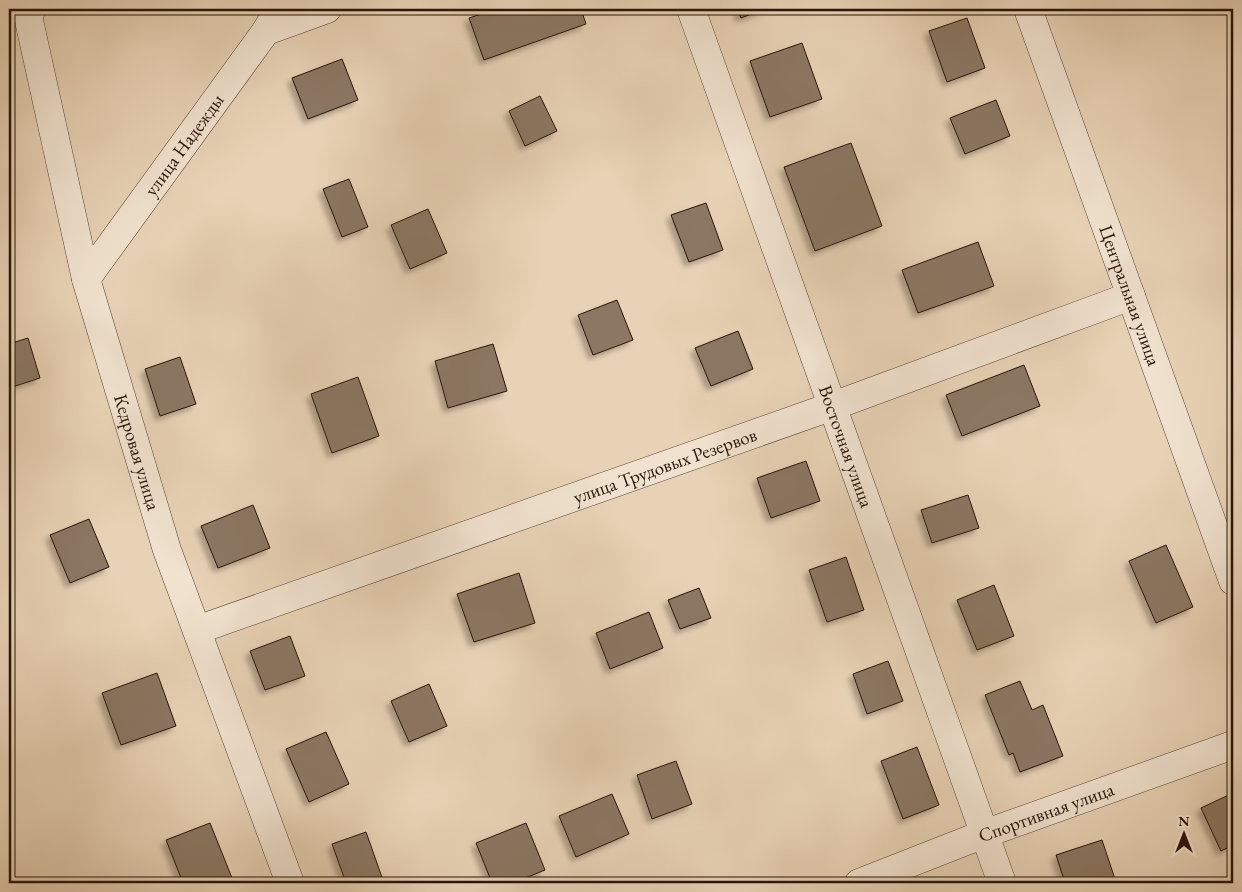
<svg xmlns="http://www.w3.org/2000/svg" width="1242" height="892" font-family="'EB Garamond',serif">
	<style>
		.building { fill: #8b7763; stroke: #26150a; filter: url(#shadow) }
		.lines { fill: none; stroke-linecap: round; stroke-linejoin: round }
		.minor-casing { stroke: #564435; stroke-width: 29 }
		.minor { stroke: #f0e2cf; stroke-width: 28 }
		.labels { text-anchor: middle; stroke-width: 5; stroke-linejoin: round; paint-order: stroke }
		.street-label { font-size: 19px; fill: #26150a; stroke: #f0e2cf }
	</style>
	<defs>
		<filter id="shadow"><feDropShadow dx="-4.5" dy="4.5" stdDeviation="2.5" flood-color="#0004"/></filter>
	</defs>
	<rect width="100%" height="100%" fill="#e8d2b5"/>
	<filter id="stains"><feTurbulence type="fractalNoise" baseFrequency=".004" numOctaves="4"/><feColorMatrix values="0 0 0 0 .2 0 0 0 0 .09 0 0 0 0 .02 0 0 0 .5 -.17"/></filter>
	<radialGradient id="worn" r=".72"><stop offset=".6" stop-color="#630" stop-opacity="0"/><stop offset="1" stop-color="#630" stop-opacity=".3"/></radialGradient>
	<g class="building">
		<polygon points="496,9 581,9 586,24 484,60 469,18"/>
		<polygon points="737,9 765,9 741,18"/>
		<polygon points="967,18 985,68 947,82 929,31"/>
		<polygon points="802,43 822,99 770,117 750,61"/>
		<polygon points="342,59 358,100 308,119 292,78"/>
		<polygon points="540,96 557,131 525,146 509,111"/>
		<polygon points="996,100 1010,136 965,154 950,118"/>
		<polygon points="851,143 882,226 815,251 784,167"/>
		<polygon points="349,179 368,227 342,237 323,189"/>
		<polygon points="706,203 723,250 689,262 671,215"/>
		<polygon points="428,209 447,253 410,269 391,225"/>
		<polygon points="978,242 994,286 918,313 902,270"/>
		<polygon points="617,300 633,340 593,355 578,315"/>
		<polygon points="738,331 753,369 711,386 695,348"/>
		<polygon points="28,338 40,378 9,388 9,344"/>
		<polygon points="493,344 507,391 448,408 435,361"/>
		<polygon points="180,357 196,404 160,416 145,369"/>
		<polygon points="1024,365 1040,406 962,436 946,395"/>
		<polygon points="358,377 379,436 332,453 311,394"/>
		<polygon points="806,461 820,501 771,518 757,478"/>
		<polygon points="968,495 979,528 932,543 921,510"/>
		<polygon points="253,505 270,548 218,568 201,526"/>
		<polygon points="89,519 109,567 70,583 50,535"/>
		<polygon points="1166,545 1193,607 1156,623 1129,561"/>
		<polygon points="846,557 864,610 827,622 809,570"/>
		<polygon points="519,573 535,623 474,642 457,594"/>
		<polygon points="994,585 1014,636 977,650 957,600"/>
		<polygon points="699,588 711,618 680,629 668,600"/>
		<polygon points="649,612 663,648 610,669 596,633"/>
		<polygon points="290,636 305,676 265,690 250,651"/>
		<polygon points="888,661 903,701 867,714 853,674"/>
		<polygon points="157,673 176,726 121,745 102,693"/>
		<polygon points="1020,681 1032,710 1043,705 1063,756 1020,772 1013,753 1009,755 985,695"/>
		<polygon points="429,684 447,726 409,742 391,701"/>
		<polygon points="326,732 349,784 309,802 286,749"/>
		<polygon points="917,747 939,805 903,819 881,761"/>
		<polygon points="676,761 692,804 652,819 637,775"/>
		<polygon points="1233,793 1233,845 1221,851 1201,808"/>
		<polygon points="612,794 629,834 576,857 559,816"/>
		<polygon points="210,823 234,883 183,883 166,840"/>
		<polygon points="526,823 545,870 513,883 492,883 476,843"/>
		<polygon points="366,832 384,883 346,883 332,844"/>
		<polygon points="1102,840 1116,882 1112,883 1065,883 1056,855"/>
	</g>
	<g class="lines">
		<g class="minor-casing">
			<g id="minor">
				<path id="s1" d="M32 9 28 16 86 279 167 550 290 883"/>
				<path id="s2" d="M691 9 1002 883"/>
				<path id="s3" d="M1028 9 1233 581"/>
				<polyline points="266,31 327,9"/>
				<path id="s4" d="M86 279 266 31 279 9"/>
				<path id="s5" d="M197 630 833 406 1131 296"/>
				<path id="s6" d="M859 883 984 834 1233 745"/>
			</g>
		</g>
		<use href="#minor" class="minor"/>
	</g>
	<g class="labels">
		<g class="street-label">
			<text dy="7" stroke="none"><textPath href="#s4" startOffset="166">улица Надежды</textPath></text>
			<text dy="7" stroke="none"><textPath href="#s3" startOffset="304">Центральная улица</textPath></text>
			<text dy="7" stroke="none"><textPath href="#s2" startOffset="464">Восточная улица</textPath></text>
			<text dy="7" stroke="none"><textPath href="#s1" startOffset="458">Кедровая улица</textPath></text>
			<text dy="7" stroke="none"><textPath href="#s5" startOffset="496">улица Трудовых Резервов</textPath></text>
			<text dy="7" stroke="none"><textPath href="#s6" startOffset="200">Спортивная улица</textPath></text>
		</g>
	</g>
	<rect width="1242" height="892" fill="none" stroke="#e8d2b5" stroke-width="30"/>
	<rect x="10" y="10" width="1222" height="872" fill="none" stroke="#26150a" stroke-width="2.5"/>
	<rect x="15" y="15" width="1212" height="862" fill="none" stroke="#26150a"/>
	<g transform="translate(1184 834)" stroke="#f0e2cf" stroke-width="4" paint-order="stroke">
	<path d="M0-4L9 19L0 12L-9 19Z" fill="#26150a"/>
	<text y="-8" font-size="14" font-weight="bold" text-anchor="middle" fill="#26150a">N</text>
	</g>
	<rect width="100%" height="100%" filter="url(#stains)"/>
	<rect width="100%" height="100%" fill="url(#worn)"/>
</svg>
